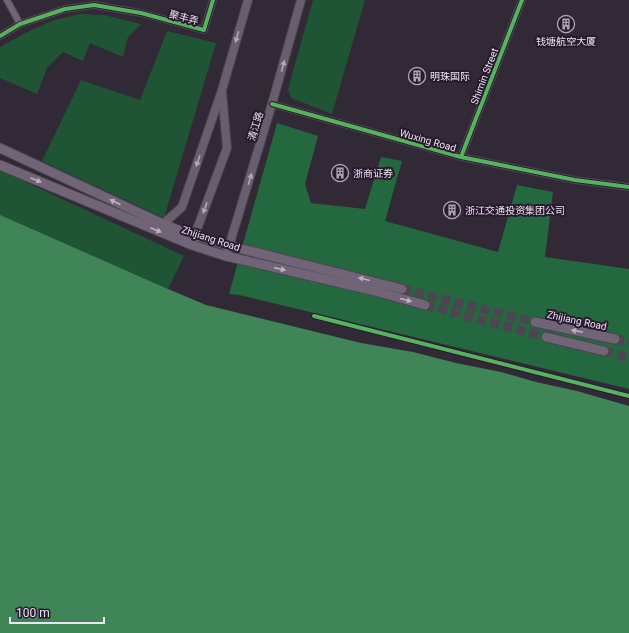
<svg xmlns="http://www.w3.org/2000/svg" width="629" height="633" font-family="Roboto,'Noto Sans SC',sans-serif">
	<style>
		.green { fill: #1f5434 }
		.forest { fill: #23683f }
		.water { fill: #408558 }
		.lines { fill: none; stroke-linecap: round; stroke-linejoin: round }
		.primary-tunnel { stroke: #4e4552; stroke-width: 9; stroke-dasharray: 9 4.5; stroke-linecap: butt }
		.minor-casing { stroke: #4b444f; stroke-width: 8 }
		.secondary-casing { stroke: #4b444f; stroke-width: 10 }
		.primary-casing { stroke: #4b444f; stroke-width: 11 }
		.minor { stroke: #6f6574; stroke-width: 6 }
		.secondary { stroke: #695e6e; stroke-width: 8 }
		.primary { stroke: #726477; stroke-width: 9 }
		.cycleway-casing { stroke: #291a30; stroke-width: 6 }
		.cycleway { stroke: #56b35d; stroke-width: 4 }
		.oneway { fill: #b2a7b7 }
		.oneway2 { fill: #bcb0c1 }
		.labels { text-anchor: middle; stroke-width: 4; stroke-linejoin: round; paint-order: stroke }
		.street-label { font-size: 10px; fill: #ede3f2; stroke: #291a30 }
		.poi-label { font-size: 10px; fill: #ede3f2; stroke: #291a30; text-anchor: start }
	</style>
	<rect width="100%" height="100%" fill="#322936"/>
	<g class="green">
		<polygon points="313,0 365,0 332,114 291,98 288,89"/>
		<polygon points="80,14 104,15 141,24 128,37 123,57 90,43 83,61 63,52 47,68 37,94 0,78 0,47 23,34 54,20"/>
		<polygon points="167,31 216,43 164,218 42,161 81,80 140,100"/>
		<polygon points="0,170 184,256 168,289 0,216"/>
	</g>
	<polygon class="forest" points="277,123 318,136 305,184 311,203 365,209 381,157 402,161 385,221 498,252 517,185 553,192 545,257 629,269 629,389 239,295 229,294"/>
	<polygon class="water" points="0,215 168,289 206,305 361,343 413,352 456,363 501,372 536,382 577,391 629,406 629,633 0,633"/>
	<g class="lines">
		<g class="primary-tunnel">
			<polyline points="402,289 535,322"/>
			<polyline points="425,305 546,337"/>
			<polyline points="615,339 629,342"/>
			<polyline points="604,351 629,358"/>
		</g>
		<g class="minor-casing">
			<g id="minor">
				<polyline points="7,0 20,24"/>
				<polyline points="0,36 20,24 65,9 94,5 141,13 204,30 213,0"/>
				<polyline points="272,104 461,157 575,180 629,187"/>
				<polyline points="461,157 522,0"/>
			</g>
		</g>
		<g class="secondary-casing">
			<g id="secondary">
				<polyline points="163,224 182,207 222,90 248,0"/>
				<polyline points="193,240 227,148 222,92"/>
				<polyline points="226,256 272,104 301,0"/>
			</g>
		</g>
		<g class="primary-casing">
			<g id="primary">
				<polyline points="0,148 163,224 183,232 230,246 402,289"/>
				<polyline points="0,165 192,245 226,256 371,290 425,305"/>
				<polyline points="535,322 615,339"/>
				<polyline points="546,337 604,351"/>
			</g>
		</g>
		<use href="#minor" class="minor"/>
		<use href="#secondary" class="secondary"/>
		<use href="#primary" class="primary"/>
		<g class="cycleway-casing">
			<g id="cycleway">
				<polyline points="0,36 20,24 65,9 94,5 141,13 204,30 213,0"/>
				<polyline points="272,104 461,157 575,180 629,187"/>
				<polyline points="461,157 522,0"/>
				<polyline points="314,316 629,396"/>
			</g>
		</g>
		<use href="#cycleway" class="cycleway"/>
	</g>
	<defs><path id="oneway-solid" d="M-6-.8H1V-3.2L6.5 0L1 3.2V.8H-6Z"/></defs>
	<g class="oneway">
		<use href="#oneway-solid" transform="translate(237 37) rotate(106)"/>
		<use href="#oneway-solid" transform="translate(283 66) rotate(-75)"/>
		<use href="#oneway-solid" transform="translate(198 161) rotate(109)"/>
		<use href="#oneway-solid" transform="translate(250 179) rotate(-73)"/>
		<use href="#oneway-solid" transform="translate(205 208) rotate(110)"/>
	</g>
	<g class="oneway2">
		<use href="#oneway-solid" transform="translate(36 180) rotate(23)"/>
		<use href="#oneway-solid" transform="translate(115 202) rotate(-155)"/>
		<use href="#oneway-solid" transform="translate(156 230) rotate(23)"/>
		<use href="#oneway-solid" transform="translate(280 269) rotate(13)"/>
		<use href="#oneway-solid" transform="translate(364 279) rotate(-166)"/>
		<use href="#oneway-solid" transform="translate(406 300) rotate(15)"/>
		<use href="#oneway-solid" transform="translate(577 331) rotate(-168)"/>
	</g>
	<defs>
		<g id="building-ring" transform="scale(0.9)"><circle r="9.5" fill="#291a30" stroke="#aca2b0" stroke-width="1.5"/><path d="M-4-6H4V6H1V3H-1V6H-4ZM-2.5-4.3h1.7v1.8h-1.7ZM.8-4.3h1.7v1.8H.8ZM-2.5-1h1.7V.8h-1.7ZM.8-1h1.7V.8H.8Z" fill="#aca2b0"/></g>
	</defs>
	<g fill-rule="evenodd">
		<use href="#building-ring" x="566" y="24"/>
		<use href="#building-ring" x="417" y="76"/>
		<use href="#building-ring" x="340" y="173"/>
		<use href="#building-ring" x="452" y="210"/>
	</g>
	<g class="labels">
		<g class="street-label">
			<text transform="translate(184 17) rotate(15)" y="4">聚丰弄</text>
			<text transform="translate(484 76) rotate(-69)" y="4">Shimin Street</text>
			<text transform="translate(255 126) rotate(-73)" y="4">清江路</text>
			<text transform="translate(428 140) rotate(16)" y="4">Wuxing Road</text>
			<text transform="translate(211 238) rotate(18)" y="4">Zhijiang Road</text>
			<text transform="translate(577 320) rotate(12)" y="4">Zhijiang Road</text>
		</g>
		<g class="poi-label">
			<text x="566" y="45" text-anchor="middle">钱塘航空大厦</text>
			<text x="430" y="80">明珠国际</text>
			<text x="353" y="177">浙商证券</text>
			<text x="465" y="214">浙江交通投资集团公司</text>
		</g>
	</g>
	<path d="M10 617v6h94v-6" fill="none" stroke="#ede3f2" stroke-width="2"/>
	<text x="16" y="617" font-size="12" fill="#ede3f2" stroke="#291a30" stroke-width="3" paint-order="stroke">100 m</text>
</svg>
